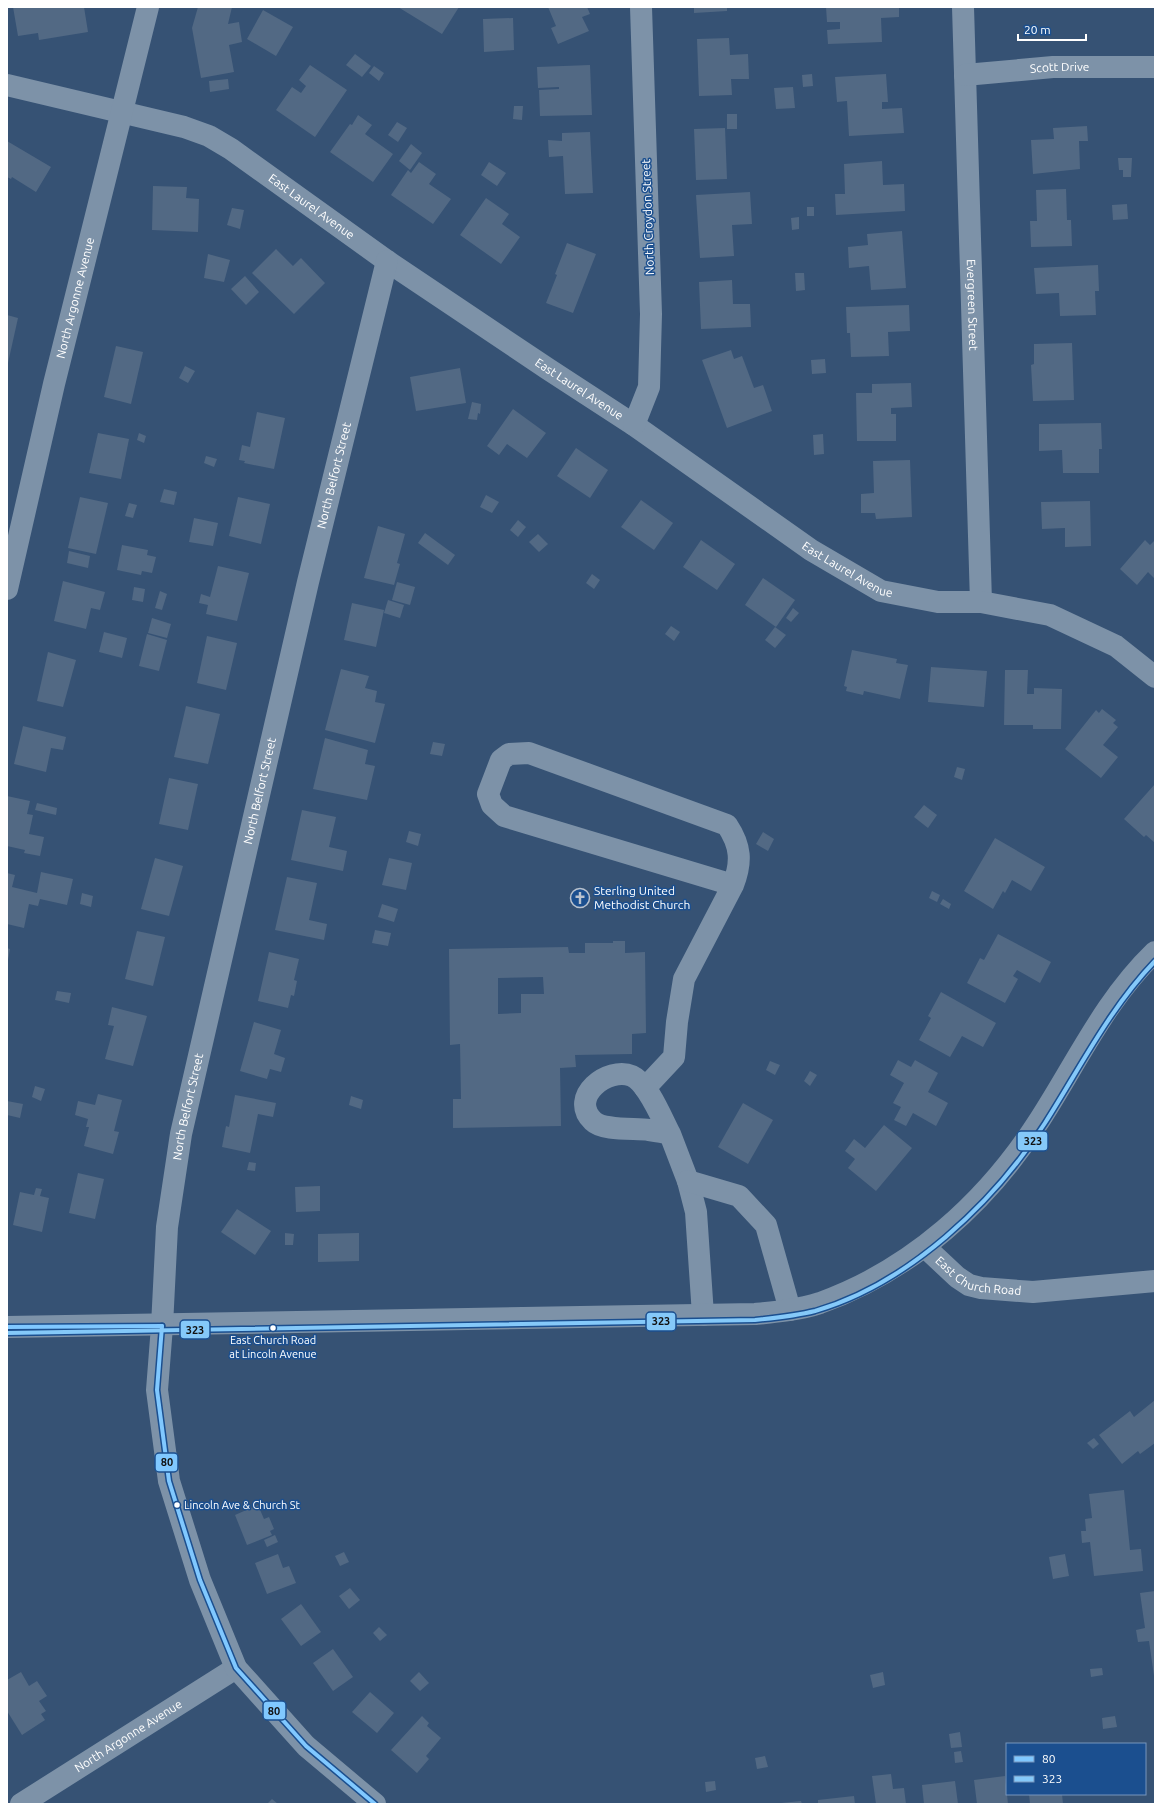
<svg xmlns="http://www.w3.org/2000/svg" width="1162" height="1811" font-family="Ubuntu,sans-serif">
	<style>
		.building { fill: #526984; fill-rule: evenodd }
		.lines { fill: none; stroke-linecap: round; stroke-linejoin: round }
		.minor { stroke: #7d92a8; stroke-width: 22 }
		.bus-1-casing { stroke: #1b4f8f; stroke-width: 7 }
		.bus-2-casing { stroke: #1b4f8f; stroke-width: 7 }
		.bus-1 { stroke: #80c8ff; stroke-width: 4 }
		.bus-2 { stroke: #85c9f9; stroke-width: 4 }
		.bus-dot { fill: #fff; stroke: #1b4f8f; stroke-width: 1.5 }
		.labels { text-anchor: middle; stroke-width: 3; stroke-linejoin: round; paint-order: stroke }
		.bus-label { font-size: 11px; fill: #fff; stroke: #1b4f8f }
		.street-label { font-size: 12px; fill: #fff; stroke: #1b4f8f }
		.poi-label { font-size: 12px; fill: #fff; stroke: #1b4f8f; text-anchor: start }
		.line-badge { stroke: #1b4f8f; stroke-width: 1.5 }
		.pale-badge-label { font-size: 11px; text-anchor: middle; font-weight: bold; fill: #111 }
	</style>
	<rect width="100%" height="100%" fill="#365274"/>
	<g class="building">
		<polygon points="13,7 84,7 88,32 39,40 38,33 18,36"/>
		<polygon points="198,7 232,7 228,24 239,22 242,42 229,45 234,72 201,78 192,28"/>
		<polygon points="398,7 459,7 442,34"/>
		<polygon points="548,7 587,7 590,14 582,17 589,31 558,44 551,28 556,26"/>
		<polygon points="694,7 727,7 727,11 694,13"/>
		<polygon points="826,7 899,7 899,17 881,18 882,42 828,44 827,30 840,29 840,22 827,22"/>
		<polygon points="263,10 293,27 276,56 247,39"/>
		<polygon points="513,18 514,50 484,52 483,19"/>
		<polygon points="729,38 730,55 748,54 749,79 731,79 732,95 699,96 697,39"/>
		<polygon points="355,54 371,66 362,77 346,65"/>
		<polygon points="310,65 347,90 315,137 276,110 292,87 301,93 306,86 299,80"/>
		<polygon points="590,65 592,115 540,116 539,90 559,89 559,87 538,88 537,67"/>
		<polygon points="374,66 384,73 379,81 369,73"/>
		<polygon points="812,74 813,86 803,87 802,75"/>
		<polygon points="886,74 888,102 882,102 882,109 902,108 904,133 849,136 847,101 837,102 835,77"/>
		<polygon points="228,79 229,89 210,92 209,81"/>
		<polygon points="793,87 795,108 776,109 774,88"/>
		<polygon points="514,106 523,106 522,120 513,119"/>
		<rect x="727" y="114" width="10" height="15"/>
		<polygon points="358,115 372,125 365,134 393,154 373,182 330,152 350,124 352,125"/>
		<polygon points="397,122 407,128 398,142 388,135"/>
		<polygon points="1087,126 1088,141 1079,141 1080,169 1033,174 1031,140 1054,139 1053,128"/>
		<polygon points="725,128 727,179 696,180 694,129"/>
		<polygon points="590,132 593,193 565,194 563,156 549,157 548,140 562,141 562,133"/>
		<polygon points="7,141 51,167 36,192 12,177 11,179 7,177"/>
		<polygon points="411,144 422,153 410,170 399,161"/>
		<polygon points="1118,158 1132,158 1131,177 1123,177 1123,170 1119,170"/>
		<polygon points="882,161 883,185 904,184 905,211 836,215 835,194 845,194 844,164"/>
		<polygon points="419,162 436,174 429,184 451,199 433,224 391,195 408,170 411,173"/>
		<polygon points="489,162 506,173 497,186 481,175"/>
		<polygon points="153,186 187,187 186,198 199,199 198,232 152,230"/>
		<polygon points="1066,189 1067,220 1071,220 1072,246 1031,247 1030,221 1037,221 1036,190"/>
		<polygon points="750,192 752,224 732,225 734,256 700,258 696,195"/>
		<polygon points="486,198 509,214 502,224 520,237 501,264 460,235"/>
		<polygon points="1127,204 1128,219 1113,220 1112,205"/>
		<rect x="807" y="207" width="7" height="9"/>
		<polygon points="232,208 244,210 240,229 227,225"/>
		<polygon points="799,217 799,229 792,230 791,218"/>
		<polygon points="902,231 906,288 871,290 869,266 849,268 848,247 868,245 867,234"/>
		<polygon points="567,243 596,254 573,313 546,303 557,275 555,274"/>
		<polygon points="276,249 293,266 301,258 325,283 294,314 252,273"/>
		<polygon points="208,254 230,260 224,282 204,278"/>
		<polygon points="1098,265 1099,291 1095,291 1096,315 1060,316 1059,293 1036,294 1034,268"/>
		<polygon points="795,273 804,273 805,290 796,291"/>
		<polygon points="245,276 259,292 246,305 231,289"/>
		<polygon points="732,280 733,304 750,304 751,327 701,329 699,282"/>
		<polygon points="909,305 910,331 888,332 889,356 851,357 850,333 847,333 846,307"/>
		<polygon points="7,315 18,318 8,363 7,363"/>
		<polygon points="1072,343 1074,400 1033,401 1031,365 1034,364 1034,344"/>
		<polygon points="116,346 143,352 131,404 104,397"/>
		<polygon points="731,350 734,359 742,356 754,388 763,385 772,411 727,428 702,360"/>
		<polygon points="825,359 826,373 812,374 811,360"/>
		<polygon points="185,366 195,371 188,383 179,378"/>
		<polygon points="460,368 466,403 416,411 410,377"/>
		<polygon points="911,383 912,407 891,408 891,414 896,414 896,441 857,441 856,393 872,393 872,384"/>
		<polygon points="472,402 481,404 480,414 478,413 477,420 468,419"/>
		<polygon points="513,409 546,433 527,458 507,444 499,455 487,446"/>
		<polygon points="257,412 285,418 274,469 244,463 245,461 239,460 242,445 250,447"/>
		<polygon points="1101,423 1102,449 1099,449 1099,473 1063,473 1062,450 1039,451 1039,424"/>
		<polygon points="98,433 129,439 121,479 89,473"/>
		<polygon points="139,433 146,436 144,443 137,440"/>
		<polygon points="823,434 824,454 814,455 813,435"/>
		<polygon points="576,448 608,470 590,498 557,476"/>
		<polygon points="206,456 217,459 214,467 204,463"/>
		<polygon points="910,460 912,517 876,519 875,513 861,513 861,494 874,493 873,461"/>
		<polygon points="164,489 177,492 174,505 160,502"/>
		<polygon points="486,495 499,502 492,513 480,507"/>
		<polygon points="80,497 108,503 96,554 68,548"/>
		<polygon points="238,497 270,504 261,544 229,536"/>
		<polygon points="641,500 673,523 654,550 621,527"/>
		<polygon points="1090,501 1091,546 1065,547 1065,528 1042,529 1041,502"/>
		<polygon points="129,503 137,505 133,518 125,516"/>
		<polygon points="194,518 218,523 213,546 189,542"/>
		<polygon points="518,520 526,527 518,537 510,530"/>
		<polygon points="378,526 405,534 397,563 400,564 394,585 364,578"/>
		<polygon points="425,533 455,555 448,565 418,543"/>
		<polygon points="538,534 548,544 539,552 529,542"/>
		<polygon points="701,540 735,564 717,590 683,567"/>
		<polygon points="1145,540 1150,545 1155,540 1155,579 1148,572 1137,585 1120,569"/>
		<polygon points="122,545 148,550 147,555 156,557 152,573 142,571 141,575 117,570"/>
		<polygon points="69,551 90,556 88,568 67,563"/>
		<polygon points="218,566 249,573 237,621 206,614 208,605 199,603 201,594 210,597"/>
		<polygon points="592,574 600,580 594,589 586,583"/>
		<polygon points="763,578 795,600 776,627 745,605"/>
		<polygon points="63,581 105,592 100,610 91,608 86,629 54,621"/>
		<polygon points="397,582 415,587 410,605 392,600"/>
		<polygon points="134,587 145,589 143,602 132,600"/>
		<polygon points="160,591 167,594 162,610 155,608"/>
		<polygon points="388,600 404,605 400,618 384,613"/>
		<polygon points="352,603 384,610 376,647 344,640"/>
		<polygon points="793,608 799,613 791,622 786,618"/>
		<polygon points="152,618 171,624 167,638 148,633"/>
		<polygon points="671,626 680,632 674,641 665,634"/>
		<polygon points="775,627 786,635 775,648 765,640"/>
		<polygon points="104,632 127,638 122,658 99,652"/>
		<polygon points="147,634 167,640 159,671 139,666"/>
		<polygon points="207,636 237,643 226,690 197,683"/>
		<polygon points="852,650 897,659 896,663 908,665 900,699 864,691 863,695 846,691 847,687 844,686"/>
		<polygon points="48,652 76,660 63,707 37,701"/>
		<polygon points="931,667 987,671 984,707 928,702"/>
		<polygon points="341,669 369,676 365,688 377,691 375,702 385,704 375,743 325,730"/>
		<polygon points="1005,670 1028,670 1027,694 1034,694 1034,688 1062,689 1061,729 1033,729 1033,725 1004,725"/>
		<polygon points="186,706 220,714 208,764 174,757"/>
		<polygon points="1102,709 1116,720 1113,723 1118,727 1103,745 1118,757 1101,778 1065,749 1096,710 1099,713"/>
		<polygon points="23,726 66,737 63,750 51,748 46,772 14,764"/>
		<polygon points="325,738 368,750 365,764 375,766 367,800 313,789"/>
		<polygon points="433,742 445,744 442,756 430,754"/>
		<polygon points="957,767 965,769 962,780 954,777"/>
		<polygon points="169,778 198,784 188,830 159,824"/>
		<polygon points="1155,784 1155,843 1146,835 1144,837 1124,819"/>
		<polygon points="7,796 30,801 27,814 33,815 29,834 44,837 40,856 24,853 25,850 7,846"/>
		<polygon points="37,803 57,808 56,815 35,810"/>
		<polygon points="924,805 937,815 928,828 914,817"/>
		<polygon points="302,810 336,817 329,847 347,851 343,871 291,860"/>
		<polygon points="409,831 421,834 418,846 406,842"/>
		<polygon points="763,832 774,839 768,851 756,844"/>
		<polygon points="995,838 1045,867 1031,891 1012,880 1005,893 1003,891 993,909 964,891"/>
		<polygon points="155,858 183,866 169,916 141,909"/>
		<polygon points="389,858 412,863 406,890 382,885"/>
		<polygon points="41,872 73,879 67,905 40,899 38,906 29,904 24,928 7,924 7,873 15,875 12,887 37,893"/>
		<polygon points="287,877 317,883 309,920 327,924 324,940 275,930"/>
		<polygon points="932,891 940,895 937,902 929,898"/>
		<polygon points="82,893 93,896 91,907 80,904"/>
		<polygon points="943,899 951,904 949,909 940,904"/>
		<polygon points="382,904 398,909 394,922 378,917"/>
		<polygon points="375,930 391,933 388,946 372,943"/>
		<polygon points="137,931 165,937 153,986 125,979"/>
		<polygon points="998,934 1051,962 1040,983 1017,970 1013,976 1018,979 1005,1003 967,983 980,958 984,960"/>
		<path d="M613 941H625V953L645 952 646 1033 632 1034V1054L575 1055 576 1067 560 1068 561 1126 453 1128V1099H461L460 1044 450 1045 449 949 568 947 569 953H585V943H613ZM543 977 544 994H521V1013L498 1014V978Z"/>
		<polygon points="7,948 10,949 8,960 7,960"/>
		<polygon points="269,952 299,959 294,980 297,981 294,996 291,995 288,1008 258,1001"/>
		<polygon points="57,991 71,993 69,1003 55,1000"/>
		<polygon points="941,992 996,1023 983,1047 962,1036 950,1057 919,1040 931,1018 928,1016"/>
		<polygon points="112,1007 147,1016 133,1066 105,1059 114,1026 108,1025"/>
		<polygon points="254,1022 281,1030 274,1054 285,1058 281,1072 270,1069 267,1079 240,1071"/>
		<polygon points="898,1060 911,1067 915,1060 938,1073 928,1092 948,1103 936,1126 913,1113 906,1126 894,1120 901,1107 893,1103 904,1083 890,1075"/>
		<polygon points="770,1061 780,1065 775,1075 766,1070"/>
		<polygon points="810,1071 817,1075 810,1086 804,1081"/>
		<polygon points="35,1086 45,1089 41,1101 32,1097"/>
		<polygon points="98,1094 122,1100 114,1131 119,1132 113,1154 84,1146 89,1127 86,1127 88,1119 75,1115 78,1101 95,1105"/>
		<polygon points="235,1095 276,1103 273,1117 258,1114 250,1153 222,1147 226,1126 229,1127"/>
		<polygon points="351,1096 363,1100 361,1109 349,1105"/>
		<polygon points="7,1101 23,1104 20,1118 7,1115"/>
		<polygon points="743,1103 773,1120 748,1164 718,1147"/>
		<polygon points="884,1125 912,1148 876,1191 848,1168 855,1159 845,1151 854,1139 865,1148"/>
		<polygon points="249,1162 256,1163 255,1171 247,1170"/>
		<polygon points="78,1173 104,1179 95,1219 69,1213"/>
		<polygon points="320,1186 320,1211 296,1212 295,1187"/>
		<polygon points="36,1188 42,1189 40,1196 49,1198 42,1232 13,1225 20,1192 34,1195"/>
		<polygon points="237,1209 271,1231 255,1255 221,1232"/>
		<polygon points="285,1233 294,1234 293,1245 285,1245"/>
		<polygon points="359,1233 359,1261 318,1262 318,1234"/>
		<polygon points="1155,1400 1155,1443 1140,1454 1138,1451 1122,1464 1099,1435 1130,1411 1134,1417"/>
		<polygon points="1094,1438 1099,1444 1093,1449 1087,1443"/>
		<polygon points="1124,1490 1130,1550 1141,1549 1143,1571 1094,1576 1090,1542 1082,1543 1081,1531 1086,1531 1085,1519 1092,1518 1089,1494"/>
		<polygon points="258,1505 264,1519 269,1517 274,1529 270,1531 272,1535 247,1545 235,1515"/>
		<polygon points="275,1535 278,1542 267,1547 264,1540"/>
		<polygon points="344,1552 349,1562 340,1566 335,1556"/>
		<polygon points="278,1554 283,1568 289,1566 296,1583 267,1594 255,1563"/>
		<polygon points="1065,1554 1069,1576 1053,1579 1049,1557"/>
		<polygon points="350,1588 360,1600 349,1609 339,1596"/>
		<polygon points="1155,1591 1155,1676 1154,1676 1149,1641 1138,1642 1136,1630 1145,1628 1140,1593"/>
		<polygon points="301,1604 321,1632 301,1646 281,1619"/>
		<polygon points="379,1627 387,1635 380,1641 373,1633"/>
		<polygon points="333,1649 353,1677 333,1691 313,1663"/>
		<polygon points="1102,1668 1103,1675 1091,1677 1090,1669"/>
		<polygon points="21,1672 29,1686 37,1681 47,1696 39,1701 46,1711 41,1714 45,1720 22,1735 7,1711 7,1680"/>
		<polygon points="419,1672 429,1683 420,1691 410,1681"/>
		<polygon points="883,1672 885,1685 873,1688 870,1675"/>
		<polygon points="370,1692 394,1713 377,1733 352,1712"/>
		<polygon points="422,1716 429,1723 427,1726 441,1738 426,1756 429,1759 417,1773 391,1750"/>
		<polygon points="1115,1716 1117,1727 1103,1729 1102,1718"/>
		<polygon points="960,1732 962,1747 951,1748 949,1734"/>
		<polygon points="961,1751 963,1762 955,1763 954,1752"/>
		<polygon points="765,1756 768,1767 757,1769 755,1758"/>
		<polygon points="891,1774 893,1789 904,1788 906,1804 876,1804 872,1776"/>
		<polygon points="1005,1776 1008,1804 977,1804 974,1780"/>
		<polygon points="715,1781 716,1790 706,1792 705,1782"/>
		<polygon points="955,1781 958,1804 924,1804 922,1785"/>
		<polygon points="1029,1794 1062,1794 1063,1804 1030,1804"/>
		<polygon points="854,1796 855,1804 818,1804 818,1800"/>
		<polygon points="272,1799 278,1804 267,1804"/>
		<polygon points="801,1801 802,1804 781,1804 781,1803"/>
	</g>
	<g class="lines">
		<g class="minor">
			<path id="s1" d="M963 7 981 602"/>
			<path id="s2" d="M965 75 1053 67H1155"/>
			<path id="s3" d="M7 85 184 127 209 136 231 149 387 261 548 369 634 425 811 550 881 591 938 602H981L1050 615 1116 646 1155 677"/>
			<polyline points="634,425 649,387 651,314 641,7"/>
			<path id="s4" d="M7 589 54 384 148 7"/>
			<path d="M645 1088 674 1057 677 1022 684 979 733 885C742 862 741 846 727 825L529 753 509 754 501 760 488 794 492 805 504 816 733 885"/>
			<path d="M670 1134C662 1119 648 1083 632 1076 608 1066 568 1097 593 1121 603 1131 635 1128 649 1130 656 1131 663 1132 670 1134L688 1181 696 1212 703 1315"/>
			<polyline points="688,1181 739,1196 766,1225 790,1310"/>
			<path id="s5" d="M925 1247 957 1277 969 1285 981 1288 1033 1292 1155 1281"/>
			<path d="M7 1327 755 1314C776 1312 799 1310 820 1303 912 1270 987 1202 1039 1121 1076 1064 1105 1000 1155 952"/>
			<path id="s6" d="M21 1804 236 1668"/>
			<path id="s7" d="M375 1804 306 1746 236 1668 200 1580 169 1481 157 1390 162 1326 167 1227 181 1134 308 582 387 261"/>
		</g>
		<g class="bus-1-casing">
			<g id="bus-1">
				<polyline points="162,1326 157,1390 169,1481 200,1580 236,1668 306,1746 375,1804"/>
				<polyline points="7,1327 162,1326"/>
			</g>
		</g>
		<g class="bus-2-casing">
			<path id="bus-2" d="M7 1333 755 1320C775 1318 795 1316 815 1311 908 1284 994 1203 1045 1123 1080 1068 1109 1009 1155 961"/>
		</g>
		<use href="#bus-1" class="bus-1"/>
		<use href="#bus-2" class="bus-2"/>
	</g>
	<defs>
		<g id="church-ring" transform="scale(1)"><circle r="9.5" fill="#1b4f8f" stroke="#b9c2ce" stroke-width="1.5"/><path d="M-1.2-6h2.4v3.5h3.3v2.4h-3.3V6h-2.4V-.1h-3.3v-2.4h3.3Z" fill="#b9c2ce"/></g>
	</defs>
	<g fill-rule="evenodd">
		<use href="#church-ring" x="580" y="898"/>
	</g>
	<g class="bus-dot">
		<circle cx="273" cy="1328" r="3.5"/>
		<circle cx="177" cy="1505" r="3.5"/>
	</g>
	<g class="labels">
		<g class="bus-label">
			<text x="273" y="1344">East Church Road<tspan x="273" dy="14">at Lincoln Avenue</tspan></text>
			<text x="184" y="1509" text-anchor="start">Lincoln Ave &amp; Church St</text>
		</g>
		<g class="street-label">
			<text dy="4" stroke="none"><textPath href="#s2" startOffset="95">Scott Drive</textPath></text>
			<text dy="4" stroke="none"><textPath href="#s3" startOffset="333">East Laurel Avenue</textPath></text>
			<text transform="translate(648 217) rotate(-92)" y="4">North Croydon Street</text>
			<text dy="4" stroke="none"><textPath href="#s4" startOffset="299">North Argonne Avenue</textPath></text>
			<text dy="4" stroke="none"><textPath href="#s1" startOffset="298">Evergreen Street</textPath></text>
			<text dy="4" stroke="none"><textPath href="#s3" startOffset="657">East Laurel Avenue</textPath></text>
			<text dy="4" stroke="none"><textPath href="#s7" startOffset="1419">North Belfort Street</textPath></text>
			<text dy="4" stroke="none"><textPath href="#s3" startOffset="981">East Laurel Avenue</textPath></text>
			<text dy="4" stroke="none"><textPath href="#s7" startOffset="1095">North Belfort Street</textPath></text>
			<text dy="4" stroke="none"><textPath href="#s7" startOffset="771">North Belfort Street</textPath></text>
			<text dy="4" stroke="none"><textPath href="#s5" startOffset="64">East Church Road</textPath></text>
			<text dy="4" stroke="none"><textPath href="#s6" startOffset="127">North Argonne Avenue</textPath></text>
		</g>
		<g class="poi-label">
			<text x="594" y="895">Sterling United<tspan x="594" dy="14">Methodist Church</tspan></text>
		</g>
	</g>
	<g class="line-badge">
		<rect x="1017" y="1131" width="31" height="20" rx="4" fill="#85c9f9"/>
		<rect x="646" y="1312" width="30" height="19" rx="4" fill="#85c9f9"/>
		<rect x="180" y="1320" width="30" height="19" rx="4" fill="#85c9f9"/>
		<rect x="155" y="1453" width="23" height="19" rx="4" fill="#80c8ff"/>
		<rect x="263" y="1701" width="23" height="19" rx="4" fill="#80c8ff"/>
	</g>
	<g class="pale-badge-label">
		<text x="1033" y="1145">323</text>
		<text x="661" y="1325">323</text>
		<text x="195" y="1334">323</text>
		<text x="167" y="1466">80</text>
		<text x="274" y="1715">80</text>
	</g>
	<rect width="1162" height="1811" fill="none" stroke="#ffffff" stroke-width="16"/>
	<rect x="1006" y="1743" width="140" height="52" fill="#1b4f8f" stroke="#7695bc"/>
	<rect x="1014" y="1756" width="20" height="6" fill="#80c8ff" stroke="#7695bc"/>
	<text x="1042" y="1763" font-size="12" fill="#ffffff">80</text>
	<rect x="1014" y="1776" width="20" height="6" fill="#85c9f9" stroke="#7695bc"/>
	<text x="1042" y="1783" font-size="12" fill="#ffffff">323</text>
	<path d="M1018 34v6h68v-6" fill="none" stroke="#ffffff" stroke-width="2"/>
	<text x="1024" y="34" font-size="12" fill="#ffffff" stroke="#1b4f8f" stroke-width="3" paint-order="stroke">20 m</text>
</svg>
